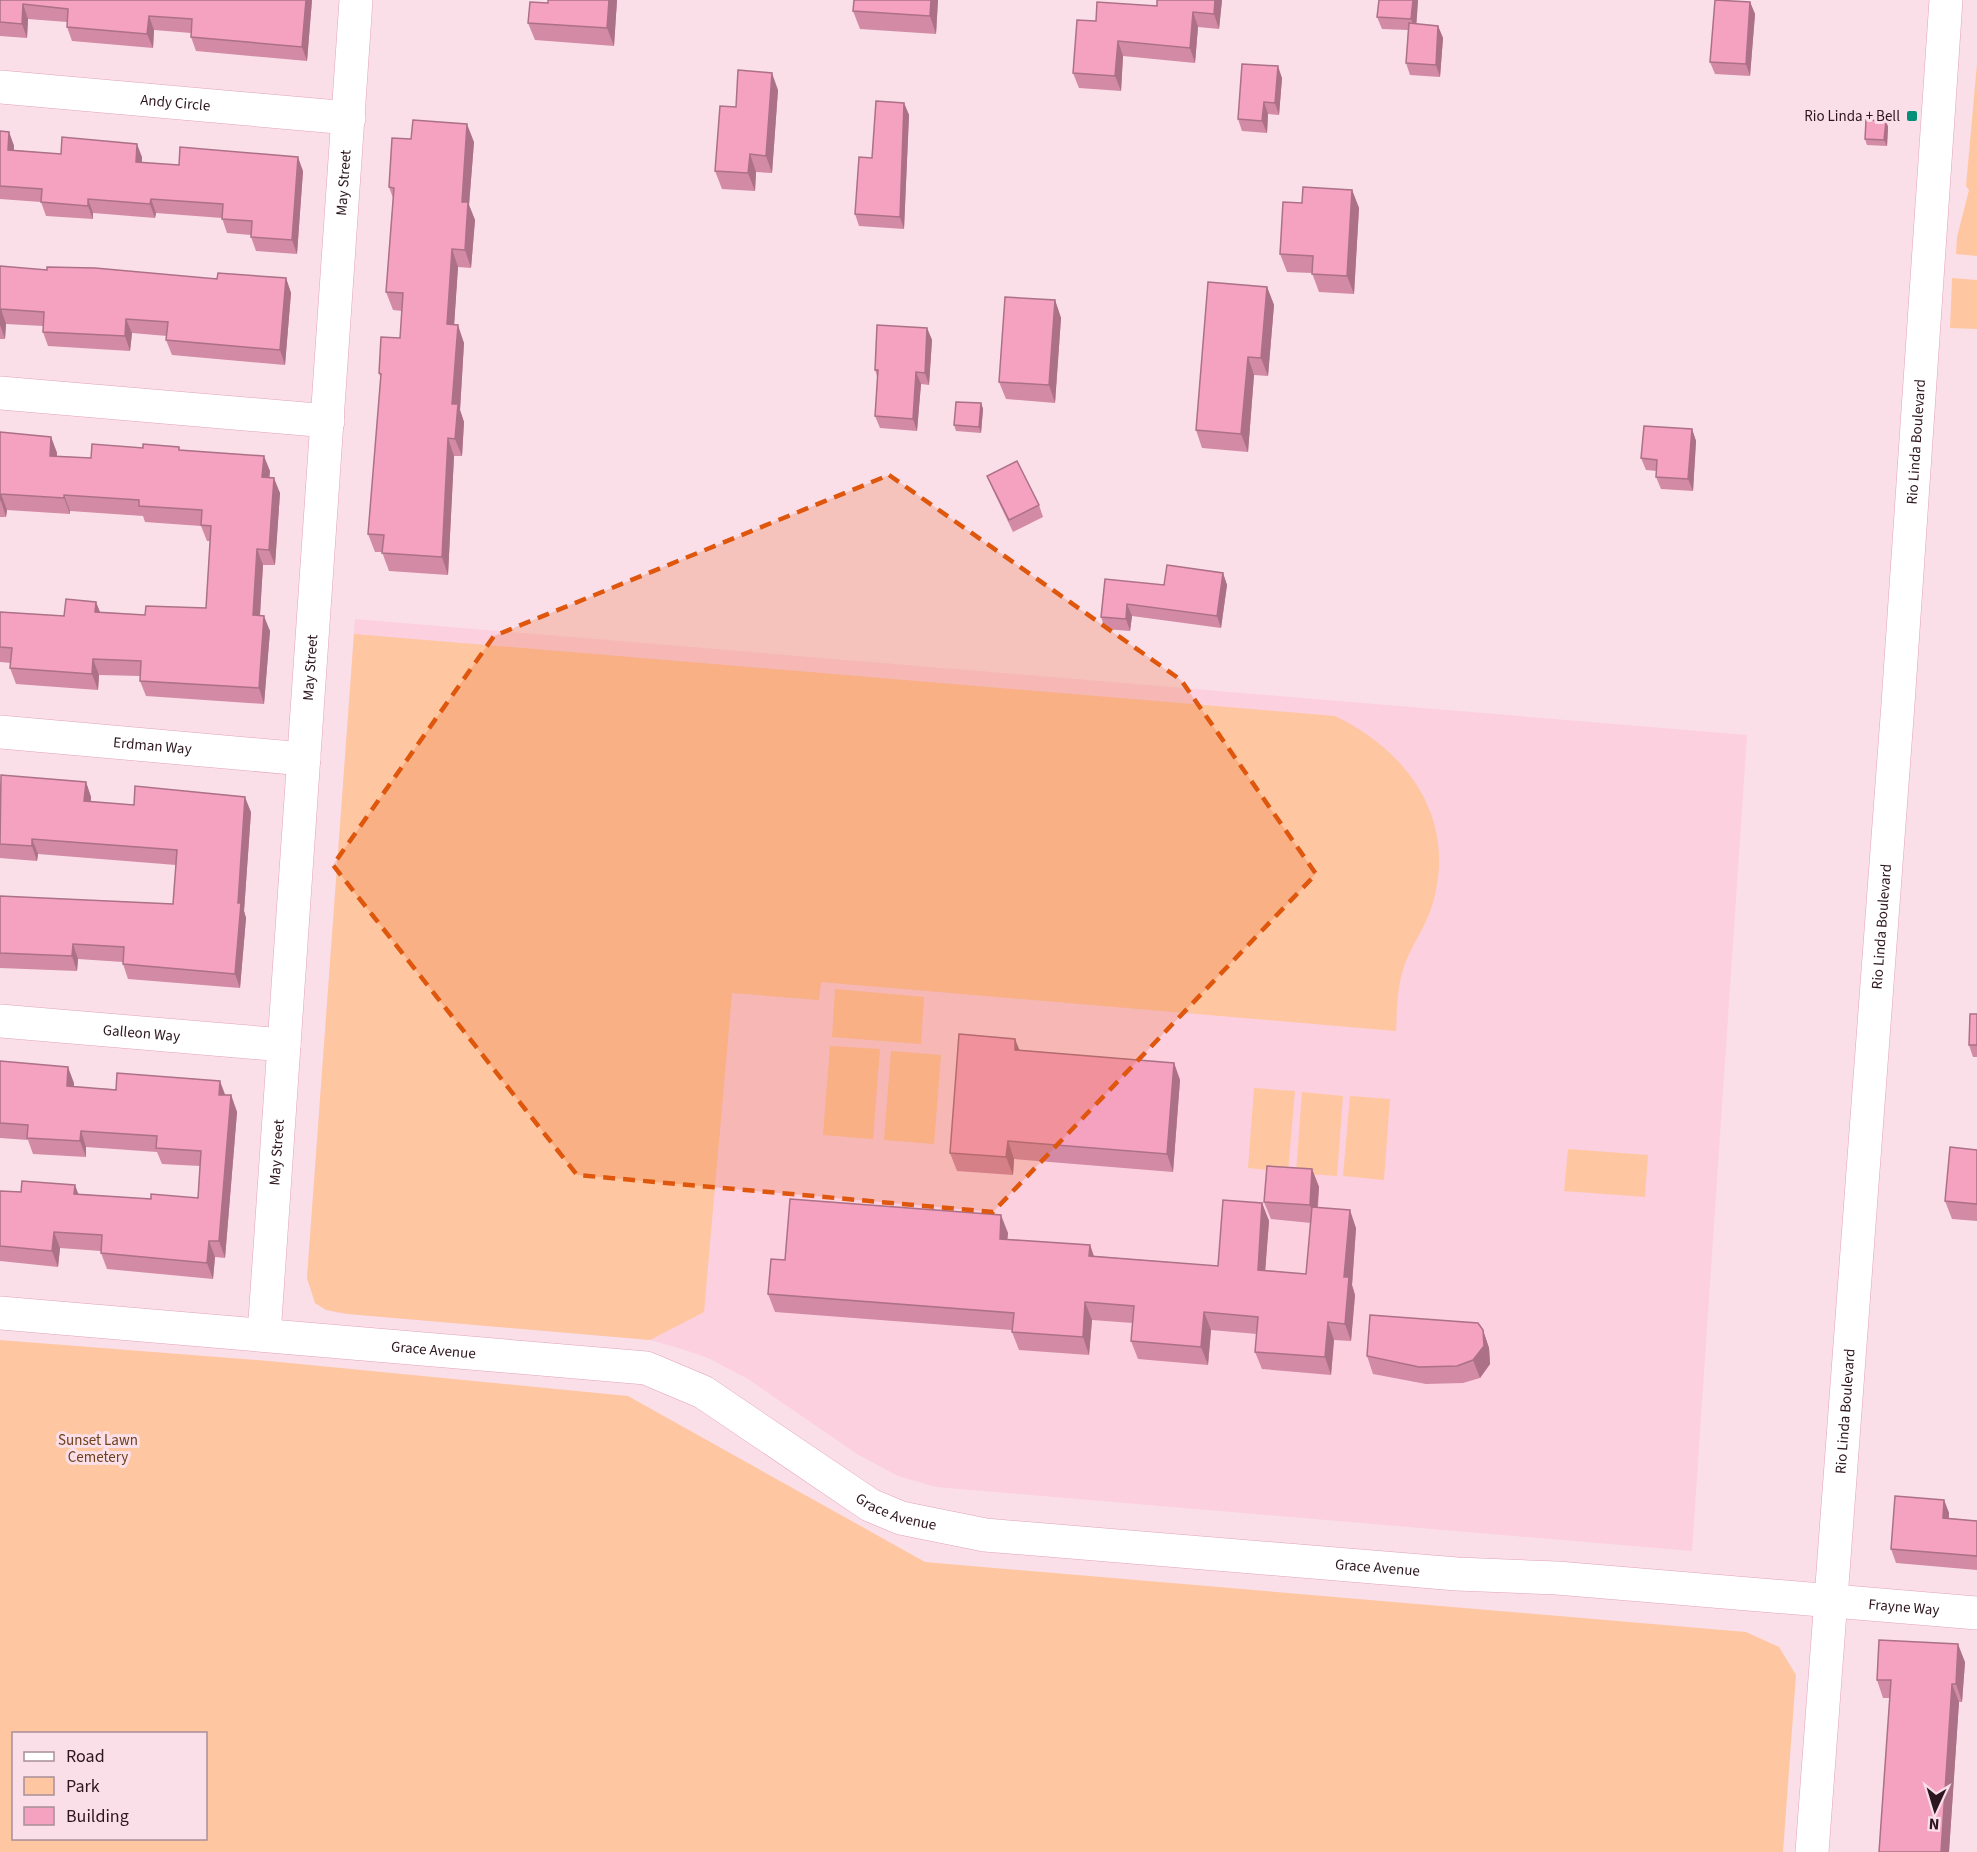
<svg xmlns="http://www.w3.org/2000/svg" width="1977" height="1852" font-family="'Source Sans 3',sans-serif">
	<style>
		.built { fill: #fcd0df }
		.green { fill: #fec7a2; fill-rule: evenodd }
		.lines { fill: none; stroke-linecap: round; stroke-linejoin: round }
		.minor-casing { stroke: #e2a3ba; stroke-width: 34 }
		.major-casing { stroke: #e2a3ba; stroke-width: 34 }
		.minor { stroke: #fff; stroke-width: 33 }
		.major { stroke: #fff; stroke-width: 33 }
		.wall { fill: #d38aa5 }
		.shaded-wall { fill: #ac7186 }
		.building { fill: #f5a1c0; stroke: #ac7186; stroke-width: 1.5 }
		.marked { fill: #df560d; fill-opacity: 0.2; stroke: #df560d; stroke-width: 4.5; stroke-dasharray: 12 8; stroke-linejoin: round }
		.poi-dot { fill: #058f78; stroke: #fadfe8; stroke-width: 2 }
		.labels { text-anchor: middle; stroke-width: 6; stroke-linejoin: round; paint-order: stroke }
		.street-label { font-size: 15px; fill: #2d161f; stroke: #fadfe8 }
		.poi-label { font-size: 15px; fill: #2d161f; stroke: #fadfe8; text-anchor: end }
		.park-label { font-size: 15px; fill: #6f401d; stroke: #fadfe8 }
	</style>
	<rect width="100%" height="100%" fill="#fadfe8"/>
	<polygon class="built" points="355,619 1747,735 1692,1551 936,1487 898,1476 857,1454 748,1379 708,1358 682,1349 650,1340 617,1337 337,1313 315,1303 307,1278"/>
	<g class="green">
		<polygon points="1977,64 1977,256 1956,254 1957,237 1969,190 1966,186"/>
		<polygon points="1952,278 1977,280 1977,329 1950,328"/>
		<path d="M354 634 1335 716C1412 753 1459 824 1431 909 1424 930 1410 947 1404 967 1397 987 1397 1010 1396 1031L821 982 819 1000 732 993 704 1312 650 1340 348 1314 326 1310 315 1303 307 1278Z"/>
		<polygon points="835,989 924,997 921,1044 832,1037"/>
		<polygon points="830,1046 880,1049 873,1139 823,1135"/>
		<polygon points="891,1051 941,1055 934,1144 884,1140"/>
		<polygon points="1254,1088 1295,1091 1288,1172 1248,1168"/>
		<polygon points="1302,1092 1343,1096 1337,1176 1296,1173"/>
		<polygon points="1350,1096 1390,1099 1384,1180 1343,1176"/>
		<polygon points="1568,1149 1648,1155 1645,1197 1564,1191"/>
		<path d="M0 1340 269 1361 628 1396 925 1562 1746 1632 1779 1647 1796 1675 1783 1852H0ZM14 1734H206V1838H14Z"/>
	</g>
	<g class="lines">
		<g class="minor-casing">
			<g id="minor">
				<path id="s1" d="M0 87 349 118"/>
				<polyline points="0,393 328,421"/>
				<path id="s2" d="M0 732 304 759"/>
				<path id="s3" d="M0 1021 284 1045"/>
				<path id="s4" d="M0 1313 646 1368 703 1392 870 1505 901 1518 985 1535 1457 1574 1557 1578 1977 1613"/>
				<path id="s5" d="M264 1335 356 0"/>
			</g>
		</g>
		<g class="major-casing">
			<g id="major">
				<path id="s6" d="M1812 1852 1898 704 1946 0"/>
			</g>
		</g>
		<use href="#minor" class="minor"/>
		<use href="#major" class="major"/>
	</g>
	<g class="wall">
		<polygon points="0,0 312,0 307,61 196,51 191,37 191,33 154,30 153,48 72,41 67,27 67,22 28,19 27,38 0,36"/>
		<polygon points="548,0 617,0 614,46 535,40 528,23 548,3"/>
		<polygon points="938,0 936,34 860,29 853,11"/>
		<polygon points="1157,0 1222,0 1219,29 1198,27 1195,63 1123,56 1121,91 1079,88 1073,73 1096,21 1157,6"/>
		<polygon points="1379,0 1418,0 1416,24 1438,26 1443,38 1440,77 1410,75 1406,63 1408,30 1382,29 1377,17"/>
		<polygon points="1750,2 1755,14 1750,76 1715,74 1710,62"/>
		<polygon points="1282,78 1279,115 1268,114 1267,133 1242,131 1238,119"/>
		<polygon points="778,90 772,173 756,172 755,191 722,189 715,171 736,107"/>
		<polygon points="904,103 909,115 904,229 859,226 855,214 872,158"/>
		<polygon points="1886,121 1888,127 1887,146 1867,145 1865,139"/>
		<polygon points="0,131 9,132 14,146 14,150 61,154 142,157 142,163 303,171 297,254 256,251 251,237 251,235 227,233 222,218 156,213 155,218 93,213 93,219 46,216 41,202 0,199"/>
		<polygon points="474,142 469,205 475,220 471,268 458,267 454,325 464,343 460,410 464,422 462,456 454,456 448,575 389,571 382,552 375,552 368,534 381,379 379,373 400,338 402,311 393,310 386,292 393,198 389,187"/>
		<polygon points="1352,190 1359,208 1354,294 1319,292 1312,273 1287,272 1280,254 1302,203"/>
		<polygon points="0,266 47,270 217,279 286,278 291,293 285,365 172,355 166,340 167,336 132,333 130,351 48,346 43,332 43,326 6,324 5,339 0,339"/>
		<polygon points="1267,287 1274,305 1268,376 1254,375 1248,452 1202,448 1196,430"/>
		<polygon points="1055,300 1061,318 1055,403 1006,399 999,382"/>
		<polygon points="927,328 932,340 929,385 921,384 917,431 880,428 875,416 878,379 875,370"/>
		<polygon points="981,403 983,409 981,433 956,431 954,425"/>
		<polygon points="1692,429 1696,441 1693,491 1661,489 1656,477 1657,471 1646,470 1641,458"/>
		<polygon points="0,432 51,437 57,453 57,456 91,458 143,448 179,447 180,450 270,471 269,477 280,493 275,565 263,565 260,615 270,631 264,704 146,696 140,681 140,676 99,675 98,690 16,684 10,668 11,663 0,662 0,612 64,616 96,602 100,612 145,615 206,608 210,541 207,541 201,526 145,522 143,516 70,511 70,514 7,510 6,517 0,517"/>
		<polygon points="987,476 1039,505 1043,517 1013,532 992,488"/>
		<polygon points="1223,573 1227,585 1221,628 1132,616 1130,631 1105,629 1101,617 1164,585"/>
		<polygon points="86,782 91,797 91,802 251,812 244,911 246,918 240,988 128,979 123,964 123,962 78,959 77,971 0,968 0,896 173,904 176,865 38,854 37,861 0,858 0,783"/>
		<polygon points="1977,1014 1977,1057 1973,1057 1969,1045"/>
		<polygon points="1020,1050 1174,1063 1180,1080 1173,1172 1014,1159 1013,1175 957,1171 950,1153"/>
		<polygon points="0,1061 74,1083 74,1087 231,1095 237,1112 225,1258 215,1257 213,1279 107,1269 101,1253 101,1251 60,1248 58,1267 0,1261 0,1191 78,1194 151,1199 198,1198 200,1166 162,1164 157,1152 86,1147 86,1157 33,1154 28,1140 0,1138"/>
		<polygon points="1977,1150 1977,1221 1952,1219 1945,1201"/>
		<polygon points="1312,1169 1319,1187 1318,1208 1356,1228 1352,1285 1355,1295 1351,1341 1334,1340 1331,1375 1262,1369 1255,1352 1257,1334 1211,1330 1208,1365 1138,1359 1131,1341 1133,1323 1092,1320 1089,1355 1019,1350 1012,1332 1012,1330 775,1312 768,1294 785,1260 1008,1233 1007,1239 1090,1245 1094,1256 1218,1266 1262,1203 1269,1221 1265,1270 1306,1274 1311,1223 1271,1219 1264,1202"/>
		<polygon points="1483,1330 1489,1348 1490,1364 1480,1378 1463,1383 1426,1384 1373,1374 1367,1356"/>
		<polygon points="1944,1500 1949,1513 1949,1518 1977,1521 1977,1570 1896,1563 1891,1549"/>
		<polygon points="1965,1662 1962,1702 1959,1702 1949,1852 1879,1852 1890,1698 1883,1698 1877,1680"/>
	</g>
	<g class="shaded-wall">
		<polygon points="306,0 312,0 307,61 302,47"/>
		<polygon points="609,0 617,0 614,46 607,28"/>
		<polygon points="931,0 938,0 936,34 930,16"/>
		<polygon points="1215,0 1222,0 1219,29 1214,14"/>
		<polygon points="1413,0 1418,0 1416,31 1411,19"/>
		<polygon points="1750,2 1755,14 1750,76 1746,64"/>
		<polygon points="23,4 28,19 27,38 22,24"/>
		<polygon points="1193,12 1198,27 1195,63 1190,48"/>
		<polygon points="149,16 154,30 153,48 147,34"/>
		<polygon points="1438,26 1443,38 1440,77 1436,65"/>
		<polygon points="1118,41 1123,56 1121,91 1115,76"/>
		<polygon points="1278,66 1282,78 1279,115 1275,103"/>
		<polygon points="772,73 778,90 772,173 766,156"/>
		<polygon points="1264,102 1268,114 1267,133 1262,121"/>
		<polygon points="904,103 909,115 904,229 900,217"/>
		<polygon points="1886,121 1888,127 1887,146 1884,140"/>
		<polygon points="467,124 474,142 469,205 475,220 471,268 465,250 462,202"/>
		<polygon points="9,132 14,146 13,164 8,150"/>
		<polygon points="137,144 142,157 141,176 136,162"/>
		<polygon points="750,154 756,172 755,191 748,173"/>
		<polygon points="298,157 303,171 297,254 292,240"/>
		<polygon points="1352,190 1359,208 1354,294 1347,276"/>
		<polygon points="88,199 93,213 93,219 88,206"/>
		<polygon points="151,199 156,213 155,218 150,204"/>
		<polygon points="452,249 458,267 453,342 447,324"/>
		<polygon points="286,278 291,293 285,365 280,350"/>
		<polygon points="1267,287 1274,305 1268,376 1261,358"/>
		<polygon points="1055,300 1061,318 1055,403 1049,385"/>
		<polygon points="1,309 6,324 5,339 0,325"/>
		<polygon points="126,319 132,333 130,351 125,336"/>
		<polygon points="458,325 464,343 460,410 464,422 462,456 455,439 452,404"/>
		<polygon points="927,328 932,340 929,385 925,373"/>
		<polygon points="1248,357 1254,375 1248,452 1241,434"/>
		<polygon points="916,372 921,384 917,431 913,419"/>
		<polygon points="981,403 983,409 981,433 979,427"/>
		<polygon points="1692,429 1696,441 1693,491 1688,479"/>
		<polygon points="51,437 57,453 55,471 50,456"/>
		<polygon points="448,438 454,456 448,575 442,557"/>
		<polygon points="264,456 270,471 268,493 262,477"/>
		<polygon points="274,478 280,493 275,565 269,550"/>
		<polygon points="1,494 7,510 6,517 1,501"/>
		<polygon points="64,495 70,511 70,514 64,498"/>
		<polygon points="257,549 263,565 259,630 253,615"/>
		<polygon points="1223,573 1227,585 1221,628 1217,616"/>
		<polygon points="96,602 102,618 95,612"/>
		<polygon points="1127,604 1132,616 1130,631 1126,619"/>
		<polygon points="264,616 270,631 264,704 259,688"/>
		<polygon points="93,659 99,675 98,690 92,674"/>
		<polygon points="86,782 91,797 90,816 84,801"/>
		<polygon points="245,797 251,812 244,911 246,918 240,988 235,974 238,903"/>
		<polygon points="32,839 38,854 37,861 32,846"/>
		<polygon points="73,944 78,959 77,971 72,956"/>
		<polygon points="1015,1039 1022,1056 1015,1050"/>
		<polygon points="1174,1063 1180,1080 1173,1172 1167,1154"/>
		<polygon points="68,1067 74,1083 72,1102 67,1086"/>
		<polygon points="220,1081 226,1097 219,1095"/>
		<polygon points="231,1095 237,1112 225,1258 219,1241"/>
		<polygon points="81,1131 86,1147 86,1157 80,1141"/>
		<polygon points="1008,1141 1014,1159 1013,1175 1006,1157"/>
		<polygon points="1312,1169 1319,1187 1316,1223 1310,1205"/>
		<polygon points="75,1185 81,1201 74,1194"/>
		<polygon points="1262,1203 1269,1221 1264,1287 1258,1270"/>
		<polygon points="1350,1210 1356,1228 1352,1285 1355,1295 1351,1341 1345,1324 1344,1277"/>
		<polygon points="1001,1215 1008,1233 1006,1256 1000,1239"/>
		<polygon points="54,1232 60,1248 58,1267 52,1251"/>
		<polygon points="209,1241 215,1257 213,1279 207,1263"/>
		<polygon points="1090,1245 1096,1263 1089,1256"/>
		<polygon points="1085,1302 1092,1320 1089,1355 1083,1337"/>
		<polygon points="1204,1312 1211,1330 1208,1365 1201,1347"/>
		<polygon points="1328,1322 1334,1340 1331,1375 1325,1357"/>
		<polygon points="1483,1330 1489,1348 1490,1364 1480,1378 1473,1360"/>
		<polygon points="1944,1500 1949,1513 1948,1531 1943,1518"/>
		<polygon points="1958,1644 1965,1662 1962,1702 1956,1684"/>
		<polygon points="1952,1684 1959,1702 1949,1852 1941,1852"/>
	</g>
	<g class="building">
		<polygon points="0,0 306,0 302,47 191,37 192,19 149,16 147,34 67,27 68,9 23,4 22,24 0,22"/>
		<polygon points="548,0 609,0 607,28 528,23 530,2 548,3"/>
		<polygon points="854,0 931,0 930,16 853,11"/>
		<polygon points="1157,0 1215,0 1214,14 1193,12 1190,48 1118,41 1115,76 1073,73 1077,20 1096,21 1097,2 1157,6"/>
		<polygon points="1379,0 1413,0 1411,19 1377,17"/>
		<polygon points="1715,0 1750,2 1746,64 1710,62"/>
		<polygon points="1409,23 1438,26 1436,65 1406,63"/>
		<polygon points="1242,64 1278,66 1275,103 1264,102 1262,121 1238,119"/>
		<polygon points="738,70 772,73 766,156 750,154 748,173 715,171 720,106 736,107"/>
		<polygon points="876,101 904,103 900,217 855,214 859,157 872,158"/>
		<polygon points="413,120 467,124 462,202 468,202 465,250 452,249 447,324 458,325 452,404 458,404 455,439 448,438 442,557 382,553 384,535 368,534 381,374 379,373 381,337 400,338 403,293 386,292 394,188 389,187 392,138 411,139"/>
		<polygon points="1866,120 1886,121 1884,140 1865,139"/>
		<polygon points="0,131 9,132 8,150 61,154 62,137 137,144 136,162 179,165 180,147 298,157 292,240 251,237 252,221 222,219 223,204 151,199 150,204 88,199 88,206 41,202 42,189 0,186"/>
		<polygon points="1303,187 1352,190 1347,276 1312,274 1313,256 1280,254 1283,202 1302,203"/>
		<polygon points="0,266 47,270 47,267 95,268 217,279 218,273 286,278 280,350 166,340 168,322 126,319 125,336 43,332 44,312 1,309 0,325"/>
		<polygon points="1208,282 1267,287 1261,358 1248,357 1241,434 1196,430"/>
		<polygon points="1005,297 1055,300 1049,385 999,382"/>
		<polygon points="877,325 927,328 925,373 916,372 913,419 875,416 878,370 875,370"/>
		<polygon points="956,402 981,403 979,427 954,425"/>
		<polygon points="1644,426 1692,429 1688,479 1656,477 1657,460 1641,458"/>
		<polygon points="0,432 51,437 50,456 91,458 92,444 143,448 143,444 179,447 179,450 264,456 262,477 274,478 269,550 257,549 253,615 264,616 259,688 140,681 141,661 93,659 92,674 10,668 12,648 0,647 0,612 64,616 66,599 96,602 95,612 145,615 146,606 206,608 211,526 201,525 202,510 139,506 139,500 64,495 64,498 1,494 0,501"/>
		<polygon points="1017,461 1039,505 1009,520 987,476"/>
		<polygon points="1167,565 1223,573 1217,616 1127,604 1126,619 1101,617 1105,579 1164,585"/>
		<polygon points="1,775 86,782 84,801 134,805 135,786 245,797 238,903 241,903 235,974 123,964 124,947 73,944 72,956 0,953 0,896 173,904 177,850 32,839 32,846 0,844"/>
		<polygon points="1970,1014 1977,1014 1977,1045 1969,1045"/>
		<polygon points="959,1034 1015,1039 1015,1050 1174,1063 1167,1154 1008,1141 1006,1157 950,1153"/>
		<polygon points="0,1061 68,1067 67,1086 116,1090 117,1073 220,1081 219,1095 231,1095 219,1241 209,1241 207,1263 101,1253 102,1235 54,1232 52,1251 0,1246 0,1191 21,1192 22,1181 75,1185 74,1194 151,1199 151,1194 198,1198 201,1151 156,1148 157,1136 81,1131 80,1141 27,1138 28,1125 0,1123"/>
		<polygon points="1950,1147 1977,1150 1977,1204 1945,1201"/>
		<polygon points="1267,1166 1312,1169 1310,1205 1264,1202"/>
		<polygon points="790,1199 1001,1215 1000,1239 1090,1245 1089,1256 1218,1266 1223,1200 1262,1203 1258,1270 1306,1274 1312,1207 1350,1210 1344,1277 1349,1277 1345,1324 1328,1322 1325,1357 1255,1352 1258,1317 1204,1312 1201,1347 1131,1341 1134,1306 1085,1302 1083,1337 1012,1332 1014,1313 768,1294 771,1259 785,1260"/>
		<polygon points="1370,1315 1478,1323 1483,1330 1484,1346 1473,1360 1457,1366 1419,1367 1367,1356"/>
		<polygon points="1895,1496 1944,1500 1943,1518 1977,1521 1977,1556 1891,1549"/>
		<polygon points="1879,1640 1958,1644 1956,1684 1952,1684 1941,1852 1879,1852 1891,1680 1877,1680"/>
	</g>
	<path class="marked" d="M889 475 1181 680 1316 874 993 1212 577 1175 333 865 494 636Z"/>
	<rect class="poi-dot" x="1906" y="110" width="12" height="12" rx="3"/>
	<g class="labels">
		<g class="street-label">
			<text dy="5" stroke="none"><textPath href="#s1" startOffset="176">Andy Circle</textPath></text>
			<text dy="5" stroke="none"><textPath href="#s5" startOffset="1155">May Street</textPath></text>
			<text dy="5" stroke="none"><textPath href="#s6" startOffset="1414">Rio Linda Boulevard</textPath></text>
			<text dy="5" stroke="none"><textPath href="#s5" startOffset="669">May Street</textPath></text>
			<text dy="5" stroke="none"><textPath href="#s2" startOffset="153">Erdman Way</textPath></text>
			<text dy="5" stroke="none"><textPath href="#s6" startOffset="928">Rio Linda Boulevard</textPath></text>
			<text dy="5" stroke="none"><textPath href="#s3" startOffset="142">Galleon Way</textPath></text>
			<text dy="5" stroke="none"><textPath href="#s5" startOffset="183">May Street</textPath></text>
			<text dy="5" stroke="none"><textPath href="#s4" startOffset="435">Grace Avenue</textPath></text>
			<text dy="5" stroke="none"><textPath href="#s6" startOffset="442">Rio Linda Boulevard</textPath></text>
			<text dy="5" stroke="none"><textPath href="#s4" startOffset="939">Grace Avenue</textPath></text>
			<text dy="5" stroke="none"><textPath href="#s4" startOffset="1425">Grace Avenue</textPath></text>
			<text dy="5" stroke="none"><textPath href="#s4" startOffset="1953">Frayne Way</textPath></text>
		</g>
		<g class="poi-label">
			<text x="1900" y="121">Rio Linda + Bell</text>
		</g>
		<g class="park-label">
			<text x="98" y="1445">Sunset Lawn<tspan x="98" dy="17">Cemetery</tspan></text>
		</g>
	</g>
	<rect x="12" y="1732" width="195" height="108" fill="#fadfe8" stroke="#a88f98" stroke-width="1.5"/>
	<rect x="24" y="1752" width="30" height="9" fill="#ffffff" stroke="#a88f98" stroke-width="1.5"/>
	<text x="66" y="1762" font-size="18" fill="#2d161f">Road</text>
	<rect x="24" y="1777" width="30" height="18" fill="#fec7a2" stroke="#a88f98" stroke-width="1.5"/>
	<text x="66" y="1792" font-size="18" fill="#2d161f">Park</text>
	<rect x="24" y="1807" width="30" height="18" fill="#f5a1c0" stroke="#a88f98" stroke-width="1.5"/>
	<text x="66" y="1822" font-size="18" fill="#2d161f">Building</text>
	<g transform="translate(1935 1810) rotate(184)" stroke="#fadfe8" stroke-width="4.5" paint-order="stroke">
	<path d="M0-4.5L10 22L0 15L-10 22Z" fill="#2d161f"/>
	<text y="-9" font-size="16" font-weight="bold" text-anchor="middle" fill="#2d161f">N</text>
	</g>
</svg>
